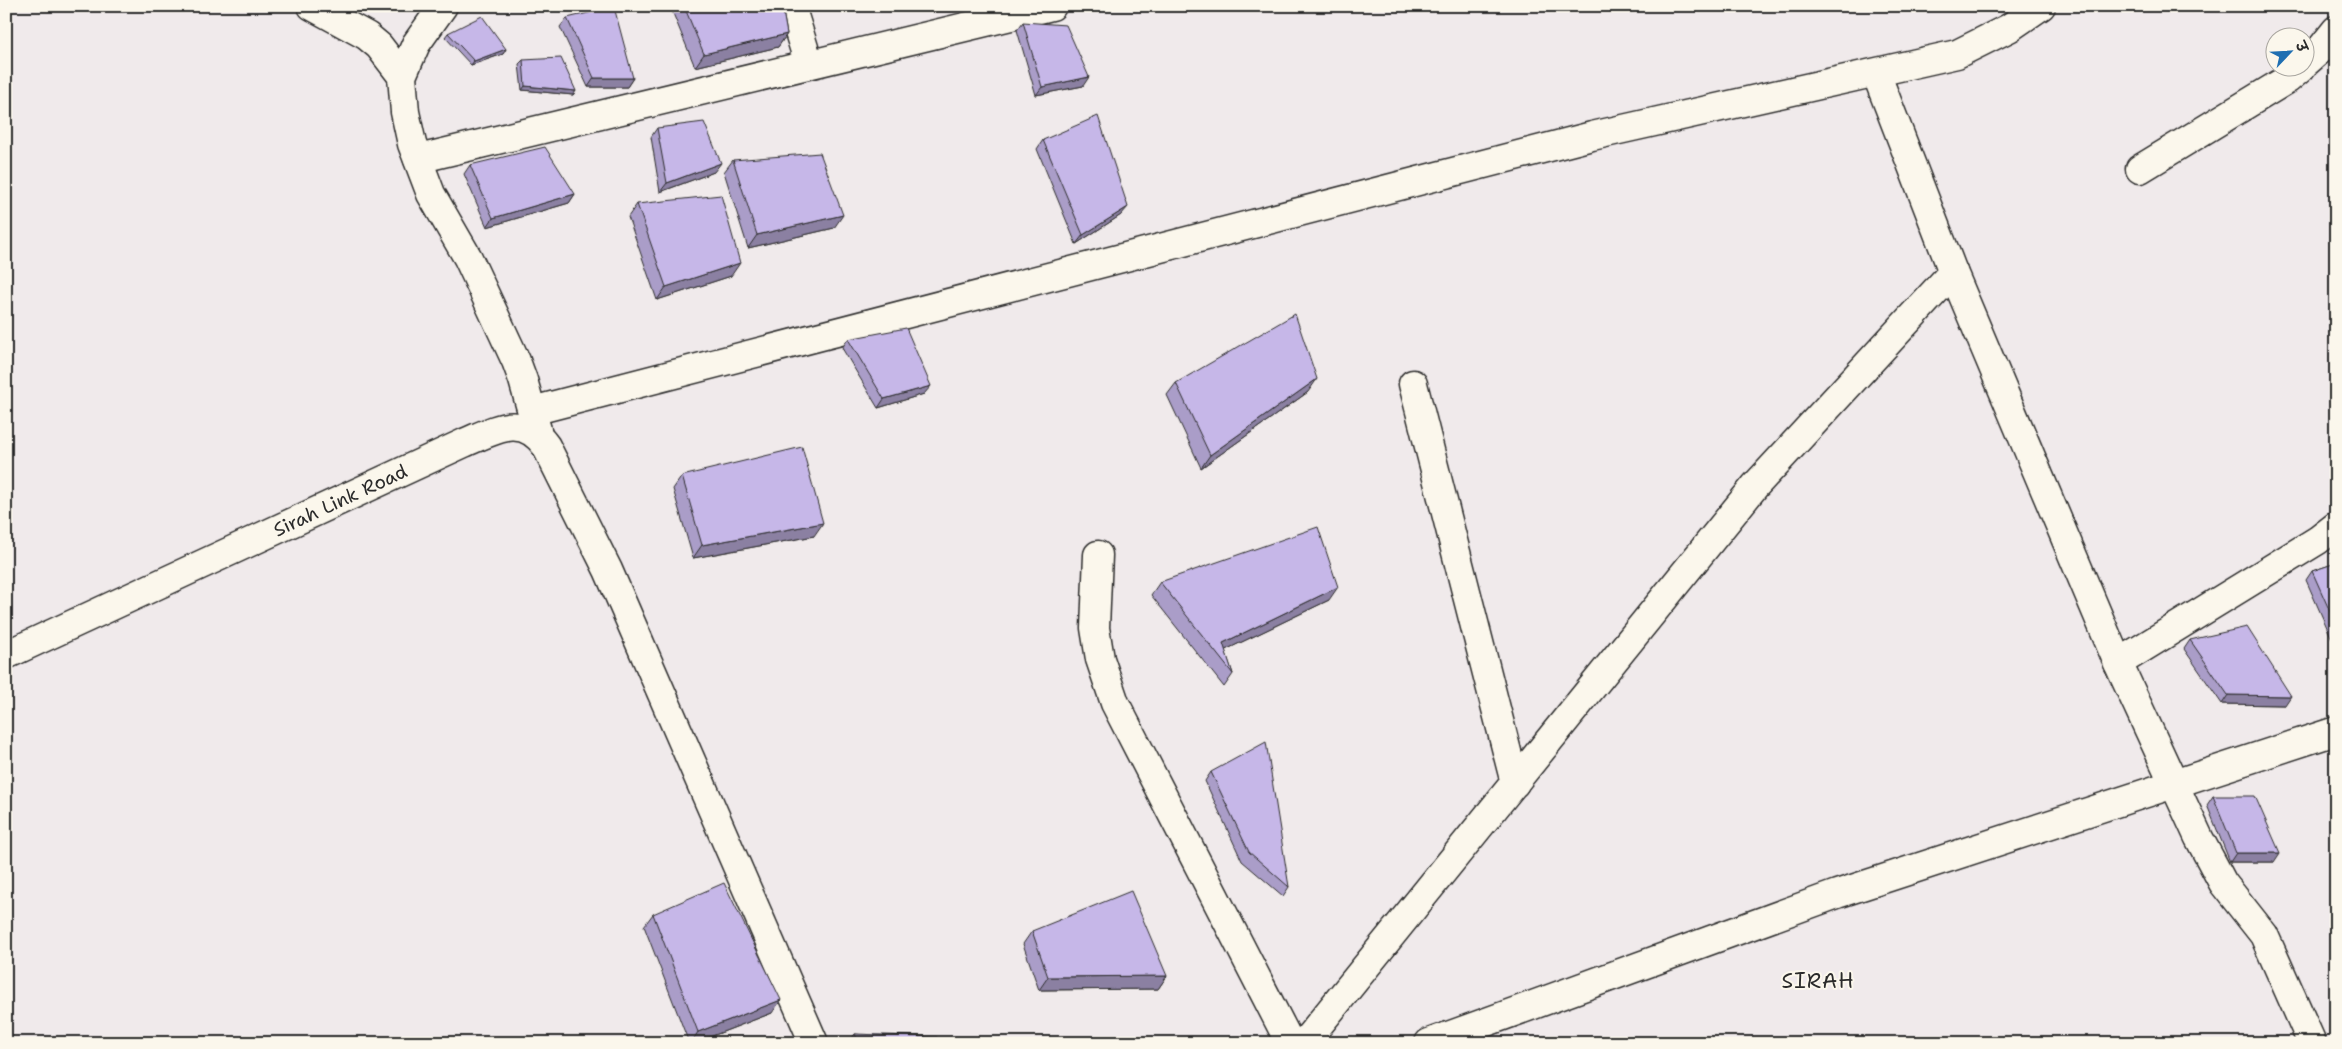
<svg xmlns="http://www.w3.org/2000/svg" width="2342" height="1049" font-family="'Shantell Sans','Playpen Sans Deva',sans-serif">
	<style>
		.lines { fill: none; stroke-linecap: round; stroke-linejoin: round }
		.minor-casing { stroke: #2b2b2b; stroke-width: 31 }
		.tertiary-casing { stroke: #2b2b2b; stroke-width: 31 }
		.minor { stroke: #fbf7ec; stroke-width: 28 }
		.tertiary { stroke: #fbf7ec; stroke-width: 28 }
		.wall { fill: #aa9dc8; stroke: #2b2b2b }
		.shaded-wall { fill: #8b80a2; stroke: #2b2b2b }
		.building { fill: #c6b7e8; stroke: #2b2b2b }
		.labels { text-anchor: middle; stroke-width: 4; stroke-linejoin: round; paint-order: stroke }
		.street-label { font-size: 19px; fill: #2b2b2b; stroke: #fbf7ec }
		.quarter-label { font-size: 21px; letter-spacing: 1px; fill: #2b2b2b; stroke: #fbf7ec }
	</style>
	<rect width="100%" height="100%" fill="#f0eaeb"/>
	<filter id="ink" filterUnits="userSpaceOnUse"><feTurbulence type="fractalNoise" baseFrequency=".02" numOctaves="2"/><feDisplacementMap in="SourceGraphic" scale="10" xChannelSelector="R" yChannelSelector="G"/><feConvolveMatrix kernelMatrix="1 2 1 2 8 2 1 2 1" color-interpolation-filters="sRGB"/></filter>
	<g filter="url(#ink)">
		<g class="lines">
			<g class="minor-casing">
				<g id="minor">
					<polyline points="312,6 367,36 379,46 402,76"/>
					<polyline points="443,6 416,44 402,76 405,112 412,144 431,194 468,258 516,361 523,380 537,430"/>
					<polyline points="791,6 809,64"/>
					<polyline points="2304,64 2320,50 2336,30"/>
					<polyline points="1876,73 1953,272 2118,663 2199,838 2223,883 2264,935 2312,1043"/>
					<polyline points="418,159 1052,6"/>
					<polyline points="2140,169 2288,79 2301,68"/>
					<polyline points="1413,384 1515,783"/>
					<polyline points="532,411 1592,136 1957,54 2009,28 2041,6"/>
					<polyline points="1098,555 1095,628 1100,659 1115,703 1290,1043"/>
					<polyline points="2118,663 2318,540 2336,526"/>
					<polyline points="1304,1043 1755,486 1953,272"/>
					<polyline points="1429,1043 1837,894 2336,731"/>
				</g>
			</g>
			<g class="tertiary-casing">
				<path id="tertiary" d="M6 655 464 443C495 430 522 412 546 446L608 570 814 1043"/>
			</g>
			<use href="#minor" class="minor"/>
			<use href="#tertiary" class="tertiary"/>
		</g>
		<g class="wall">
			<polygon points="670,6 782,6 787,34 778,47 695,67"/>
			<polygon points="567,18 633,78 627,87 588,87 560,27"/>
			<polygon points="1023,22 1083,86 1036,95 1017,30"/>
			<polygon points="448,33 506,49 503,54 471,65 445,37"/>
			<polygon points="523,60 576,91 573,95 522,90 519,64"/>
			<polygon points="657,128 714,172 660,192 651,137"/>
			<polygon points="1043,140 1121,215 1076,244 1037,149"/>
			<polygon points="733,160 834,228 748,248 724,172"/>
			<polygon points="470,165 575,194 569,203 487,227 464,174"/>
			<polygon points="637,204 731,276 657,300 628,217"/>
			<polygon points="848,339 924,394 878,408 842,348"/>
			<polygon points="1176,383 1308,392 1201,468 1167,395"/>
			<polygon points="682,476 814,536 693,558 673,489"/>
			<polygon points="2336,563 2336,648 2306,580 2312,571"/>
			<polygon points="1160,582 1329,600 1225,650 1233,674 1224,687 1151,595"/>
			<polygon points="2190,640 2285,705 2222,704 2184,649"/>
			<polygon points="1211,772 1289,887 1283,896 1242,861 1205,781"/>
			<polygon points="2213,796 2274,862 2230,862 2207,805"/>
			<polygon points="653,914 772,1013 694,1043 689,1043 644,926"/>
			<polygon points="1032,931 1167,976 1158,989 1039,990 1023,944"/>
			<polygon points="855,1034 939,1043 848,1043"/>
		</g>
		<g class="shaded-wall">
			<polygon points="787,34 778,47 695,67 704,54"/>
			<polygon points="506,49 503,54 471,65 474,61"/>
			<polygon points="1089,77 1083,86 1036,95 1042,87"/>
			<polygon points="594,78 633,78 627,87 588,87"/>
			<polygon points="525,86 576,91 573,95 522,90"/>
			<polygon points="721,163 714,172 660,192 667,183"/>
			<polygon points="575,194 569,203 487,227 493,218"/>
			<polygon points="1128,207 1121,215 1076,244 1083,235"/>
			<polygon points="843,215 834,228 748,248 757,235"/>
			<polygon points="740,263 731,276 657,300 666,287"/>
			<polygon points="1317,379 1308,392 1201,468 1210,455"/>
			<polygon points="931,386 924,394 878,408 884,399"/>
			<polygon points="823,523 814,536 693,558 702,545"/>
			<polygon points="1338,587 1329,600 1217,654 1223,643"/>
			<polygon points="2228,695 2291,696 2285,705 2222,704"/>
			<polygon points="2236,853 2280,853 2274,862 2230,862"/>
			<polygon points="1167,976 1158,989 1039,990 1048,977"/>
			<polygon points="781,1000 772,1013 694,1043 691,1043 698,1032"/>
		</g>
		<g class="building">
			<polygon points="684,6 782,6 787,34 704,54"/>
			<polygon points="614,7 633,78 594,78 567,18"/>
			<polygon points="482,16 506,49 474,61 448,33"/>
			<polygon points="1023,22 1066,25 1089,77 1042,87"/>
			<polygon points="561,58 576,91 525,86 523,60"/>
			<polygon points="1098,116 1128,207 1083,235 1043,140"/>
			<polygon points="704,122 721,163 667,183 657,128"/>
			<polygon points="545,147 575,194 493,218 470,165"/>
			<polygon points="820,153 843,215 757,235 733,160"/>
			<polygon points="721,195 740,263 666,287 637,204"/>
			<polygon points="1295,314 1317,379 1210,455 1176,383"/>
			<polygon points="906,328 931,386 884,399 848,339"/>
			<polygon points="802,447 823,523 702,545 682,476"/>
			<polygon points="1318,527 1338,587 1223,643 1233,674 1160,582"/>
			<polygon points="2336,563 2336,625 2312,571"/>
			<polygon points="2247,627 2291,696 2228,695 2190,640"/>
			<polygon points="1266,742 1289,887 1249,852 1211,772"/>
			<polygon points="2213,796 2255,796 2280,853 2236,853"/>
			<polygon points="724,883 781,1000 698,1032 653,914"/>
			<polygon points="1131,891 1167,976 1048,977 1032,931"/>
			<polygon points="855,1034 937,1037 939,1043 859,1043"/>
		</g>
	</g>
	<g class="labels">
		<g class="street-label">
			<text transform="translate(340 500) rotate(-25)" y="7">Sirah Link Road</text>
		</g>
		<g class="quarter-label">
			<text x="1818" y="988">SIRAH</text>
		</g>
	</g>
	<rect width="2342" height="1049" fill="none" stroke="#fbf7ec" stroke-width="25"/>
	<rect x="12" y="12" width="2317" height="1024" fill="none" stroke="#2b2b2b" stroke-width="2" filter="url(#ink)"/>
	<g transform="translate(2290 52) rotate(65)"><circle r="24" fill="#fbf7ec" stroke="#a8a59f"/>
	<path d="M0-4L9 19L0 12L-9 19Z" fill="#1f6fb2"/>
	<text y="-8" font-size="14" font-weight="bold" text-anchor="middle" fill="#2b2b2b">उ</text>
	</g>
</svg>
